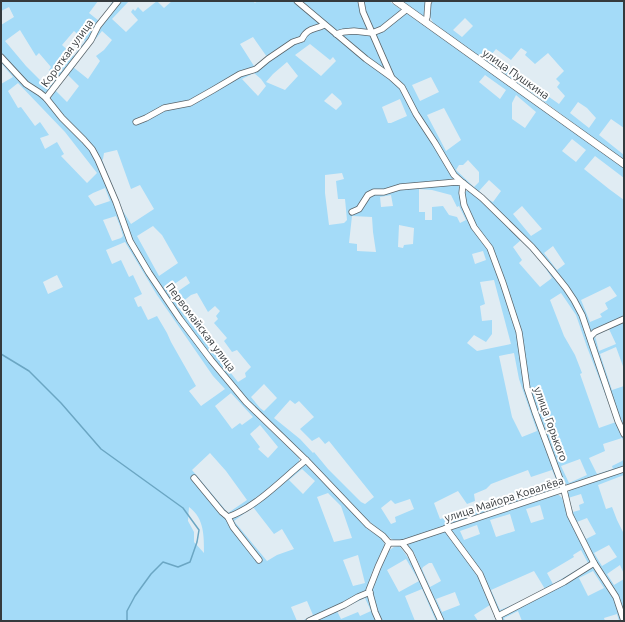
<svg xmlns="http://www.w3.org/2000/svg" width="625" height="622" font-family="Ubuntu,sans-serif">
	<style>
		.green { fill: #a4dbf8; fill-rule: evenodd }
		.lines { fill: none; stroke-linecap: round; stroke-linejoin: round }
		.stream { stroke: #6ba6c3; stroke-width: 1.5 }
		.minor-casing { stroke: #5b666c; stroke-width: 7 }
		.tertiary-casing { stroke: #5b666c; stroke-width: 8 }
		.minor { stroke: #fff; stroke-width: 5.5 }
		.tertiary { stroke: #fff; stroke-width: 7 }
		.labels { text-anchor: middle; stroke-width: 4; stroke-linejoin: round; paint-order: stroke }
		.street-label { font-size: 11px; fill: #353a3d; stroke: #fff }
	</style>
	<rect width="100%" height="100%" fill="#e0ecf3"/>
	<g class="green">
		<path d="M1 1H98L89 13 99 21 113 1H116L89 40 49 91 45 93C26 85 14 68 1 53V25L14 17 9 7 1 11ZM20 30 36 56 39 53 51 67 49 70 56 78 48 88 26 66 5 41ZM74 31 85 41 74 56 62 45Z"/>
		<path d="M120 1H129L112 19 126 32 138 20 131 12 133 9 135 11 138 7 143 12 157 1 164 8 172 1H253L255 3 257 1H389L568 127 624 168V178L595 156 584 169 609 189 624 200V318L591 335 560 277 461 180 454 171 421 117 410 97 401 88 456 179 489 252 503 284 518 332 522 365 561 486 560 489 406 540C403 541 400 541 396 541 389 539 369 521 363 516L243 395 220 368 166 296 132 239 100 161 74 128 52 103 51 98 52 93ZM102 31 112 40 104 50 96 56 100 61 88 79 73 67ZM253 37 267 57 254 66 240 44ZM310 44 330 60 333 57 336 61 321 76 295 55ZM287 62 298 76 285 90 266 82 273 74ZM254 73 261 79 266 86 258 96 242 79ZM68 75 79 86 67 102 55 90ZM485 75 506 90 500 99 479 82ZM431 77 439 92 420 101 412 85ZM332 93 341 101 342 104 336 110 324 101ZM516 95 536 112 525 128 512 119V103ZM400 99 407 116 391 123H388L382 107ZM444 108 461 140 446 151 427 115ZM572 139 586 150 576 162 562 151ZM117 150 131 189 140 185 154 209 131 224 123 211 102 160 103 159 104 153ZM468 160 479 172V182L474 187 456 170 459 165H463ZM342 173 344 179 336 181 338 199H345L347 220 344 223 329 225 325 193V175ZM489 180 501 191 493 202 486 198 479 191ZM419 189 432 190 451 195 457 207 459 206 466 220 460 223 457 217 449 215 443 206 432 207V220H425V212H419ZM391 195 393 206 381 207 380 197ZM522 206 542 229 531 236 513 214ZM352 216 372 217 373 232 376 252 357 251V244L349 243ZM399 225 414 228 413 244 404 245 403 248 398 247ZM153 226 162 235 178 263 159 276 137 236ZM553 246 565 264 557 270 544 253ZM483 251 486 260 475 264 472 254ZM186 276 190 283 171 296 167 289ZM494 280 511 344 477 351 467 343 474 335 486 342 492 334V320L482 321 480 306 485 304 480 282ZM610 286 617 296 605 303 608 309 600 314 602 317 590 322 581 300ZM197 293 208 312 215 306 220 311 216 316 218 319 214 323 227 338 224 341 232 352 237 350 251 367 245 373 246 377 238 382 177 306 191 295ZM514 353 519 379 537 431 522 437 512 417 499 356ZM264 384 277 398 264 411 260 408 251 397ZM290 400 295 404 299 401 314 417 300 429 312 441 319 437 325 444 329 441 374 497 365 504 361 502 328 469 314 452 313 453 300 439 274 418ZM528 470 531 477 552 470 558 484 557 485 510 502 486 506 462 514 452 516 440 519 434 503 458 491 467 504 475 501 474 494 486 489 491 484ZM410 499 414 509 395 517 396 522 391 524 381 508 391 500 395 504Z"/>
		<polygon points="399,1 428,1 425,17 423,18"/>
		<path d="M431 1H624V128L611 119 599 135 624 155V161L538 97 450 36 434 24 431 19 429 11ZM465 18 473 26 462 37 453 30ZM521 48 527 52 525 55 535 64 548 53 564 71 556 79 560 83 557 87 565 96 559 104 524 79 487 56 489 52 492 54 496 49 511 60ZM578 102 587 108 596 118 589 128 570 113Z"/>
		<path d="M1 59 40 94 92 151 142 263 237 393 260 420 299 458V462L276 484 239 511 228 514C217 509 203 485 195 475L192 477 216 509 233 518 303 465 305 464 336 495 369 530 380 537 383 541 385 545C379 559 368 575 368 590L307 621H302L313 615 307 601 291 607 297 621H1V84L13 77 2 64 1 65ZM18 83 65 132 97 173 87 183 61 156 64 154 57 142 45 149 40 138 49 135 40 122 35 126 21 107 18 108 8 91ZM105 188 110 201 95 206 88 196 93 193ZM116 216 120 226 123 236 121 238 112 241 103 220ZM125 242 157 295 213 376 225 389 201 406 189 391 196 386 171 342 167 333 157 316 148 320 141 306 138 307 134 298 142 294 133 275 129 277 121 260 112 264 106 250ZM57 275 63 287 48 294 43 282ZM231 393 253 417 242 425 240 423 232 429 215 406ZM260 425 278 447 268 458 258 449 260 447 250 434ZM210 453 226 471 247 500 228 513 192 470ZM302 469 315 481 303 494 289 480ZM328 493 341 506 352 538 334 542 317 497ZM189 507C204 518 204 535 204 553L194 542V532L188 521ZM253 507 274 534 282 529 294 549 277 555 267 561 234 521ZM358 555 365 583 353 586 343 560Z"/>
		<path d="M466 191H470L482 201 532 249 552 272 572 298 581 316 586 330 615 418 624 438V443L622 438 603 444 605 451 589 458 597 474 613 469 612 466 622 461 624 459V467L570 485H567L563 480 536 411 528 386 520 332 503 281 491 249 473 222 466 205 464 194ZM521 240 540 260 552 278 540 287 519 263 522 260 513 247ZM561 293 576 315 587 347 616 422 599 428 580 374 582 373 575 355 564 336 550 300ZM580 459 587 475 569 483 561 466Z"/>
		<path d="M624 320V369L616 347 600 354 612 390 624 386V431L591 338 596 333ZM609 329 616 344 599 351 595 336Z"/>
		<path d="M623 472H624V475L598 485 606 509 612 507 617 520 624 534V574L620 565 607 574 614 585 624 579V617L574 520 566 496 568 492 572 489ZM581 494 584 503 579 505 580 510 573 512 568 498ZM587 518 596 534 586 539 577 522ZM609 545 617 557 602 566 594 553Z"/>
		<path d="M556 495H559L562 498 566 510 593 562 564 581 499 614 485 582 448 531 451 529ZM540 505 544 519 531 523 526 509ZM510 514 515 531 496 537 490 520ZM477 525 480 534 464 540 460 531ZM581 550 588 563 585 565 553 584 547 573 574 557 573 555ZM534 571 545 589 515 604 500 610 491 590Z"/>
		<path d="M443 532H446L479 576 491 607 490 605 474 615 478 621H444L414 553 408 545 410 543ZM429 563H432L441 581 430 587 422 569 423 567ZM455 592 460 605 442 612 436 599Z"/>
		<path d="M399 546C416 564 428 598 438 621H436L422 589 405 596 415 621H381L373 604 371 587 388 551 394 547ZM406 559 419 581 399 592 387 570Z"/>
		<path d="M594 564 614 596 623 621H619L617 614 604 618 605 621H592L591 620 589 621H522L518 611 504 618 505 621H502L500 616ZM593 571 604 588 588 596 579 578Z"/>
		<path d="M369 593 377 621H375L374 620 371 621H311ZM365 598 371 611 360 616 358 612 341 619 337 611Z"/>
	</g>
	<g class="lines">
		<polyline class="stream" points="1,354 29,371 61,403 101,449 183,508 199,530 197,542 190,562 178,567 163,562 151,574 135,596 127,611 127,621"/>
		<g class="minor-casing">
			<g id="minor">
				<polyline points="297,1 366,59 391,77 402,87 416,114 435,143 454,175 463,183 482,198 532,247 550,268 566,288 574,300 582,315 618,421 624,434"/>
				<polyline points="361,1 363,12 391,76"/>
				<polyline points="425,22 427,17 428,3 429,1"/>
				<polyline points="336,34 343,32 354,31 372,33 382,29 407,9"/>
				<polyline points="1,57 26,84 40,93 46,98 62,118 84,140 92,149 98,160 116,202 130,241 149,273 180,319 211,360 246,402 306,460 368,525 383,536 389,543 378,567 369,590 375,612 379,621"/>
				<polyline points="46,98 91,40 98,26 118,1"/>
				<path d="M136 122 146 118 164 108 190 103 213 90 240 74 256 69 268 59 293 42 302 39C307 28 314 30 324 25"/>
				<polyline points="352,212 359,209 368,195 374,192 384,192 400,187 446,183 456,182 463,183 462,193 464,205 474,227 490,248 503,283 519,332 527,388 535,412 564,490 570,515 594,563 616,597 624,621"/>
				<polyline points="590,337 595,332 624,319"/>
				<polyline points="194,478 222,512 228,517 233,527 259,560"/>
				<path d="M228 517C257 507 282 479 306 460"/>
				<polyline points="446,528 480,574 500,621"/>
				<polyline points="389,543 402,543 624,469"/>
				<polyline points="402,543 410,553 441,621"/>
				<polyline points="498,616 564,582 594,563"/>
				<polyline points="309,621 344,605 358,597 370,592"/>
			</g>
		</g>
		<g class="tertiary-casing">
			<polyline id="tertiary" points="396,1 624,164"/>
		</g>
		<use href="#minor" class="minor"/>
		<use href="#tertiary" class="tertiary"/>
	</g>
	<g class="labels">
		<g class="street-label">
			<text transform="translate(67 53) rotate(-54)" y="4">Короткая улица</text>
			<text transform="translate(516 74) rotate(35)" y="4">улица Пушкина</text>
			<text transform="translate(201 327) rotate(53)" y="4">Первомайская улица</text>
			<text transform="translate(551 424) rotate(70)" y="4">улица Горького</text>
			<text transform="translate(504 499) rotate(-18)" y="4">улица Майора Ковалёва</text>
		</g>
	</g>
	<rect width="625" height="622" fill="none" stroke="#353a3d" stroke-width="4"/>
</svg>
